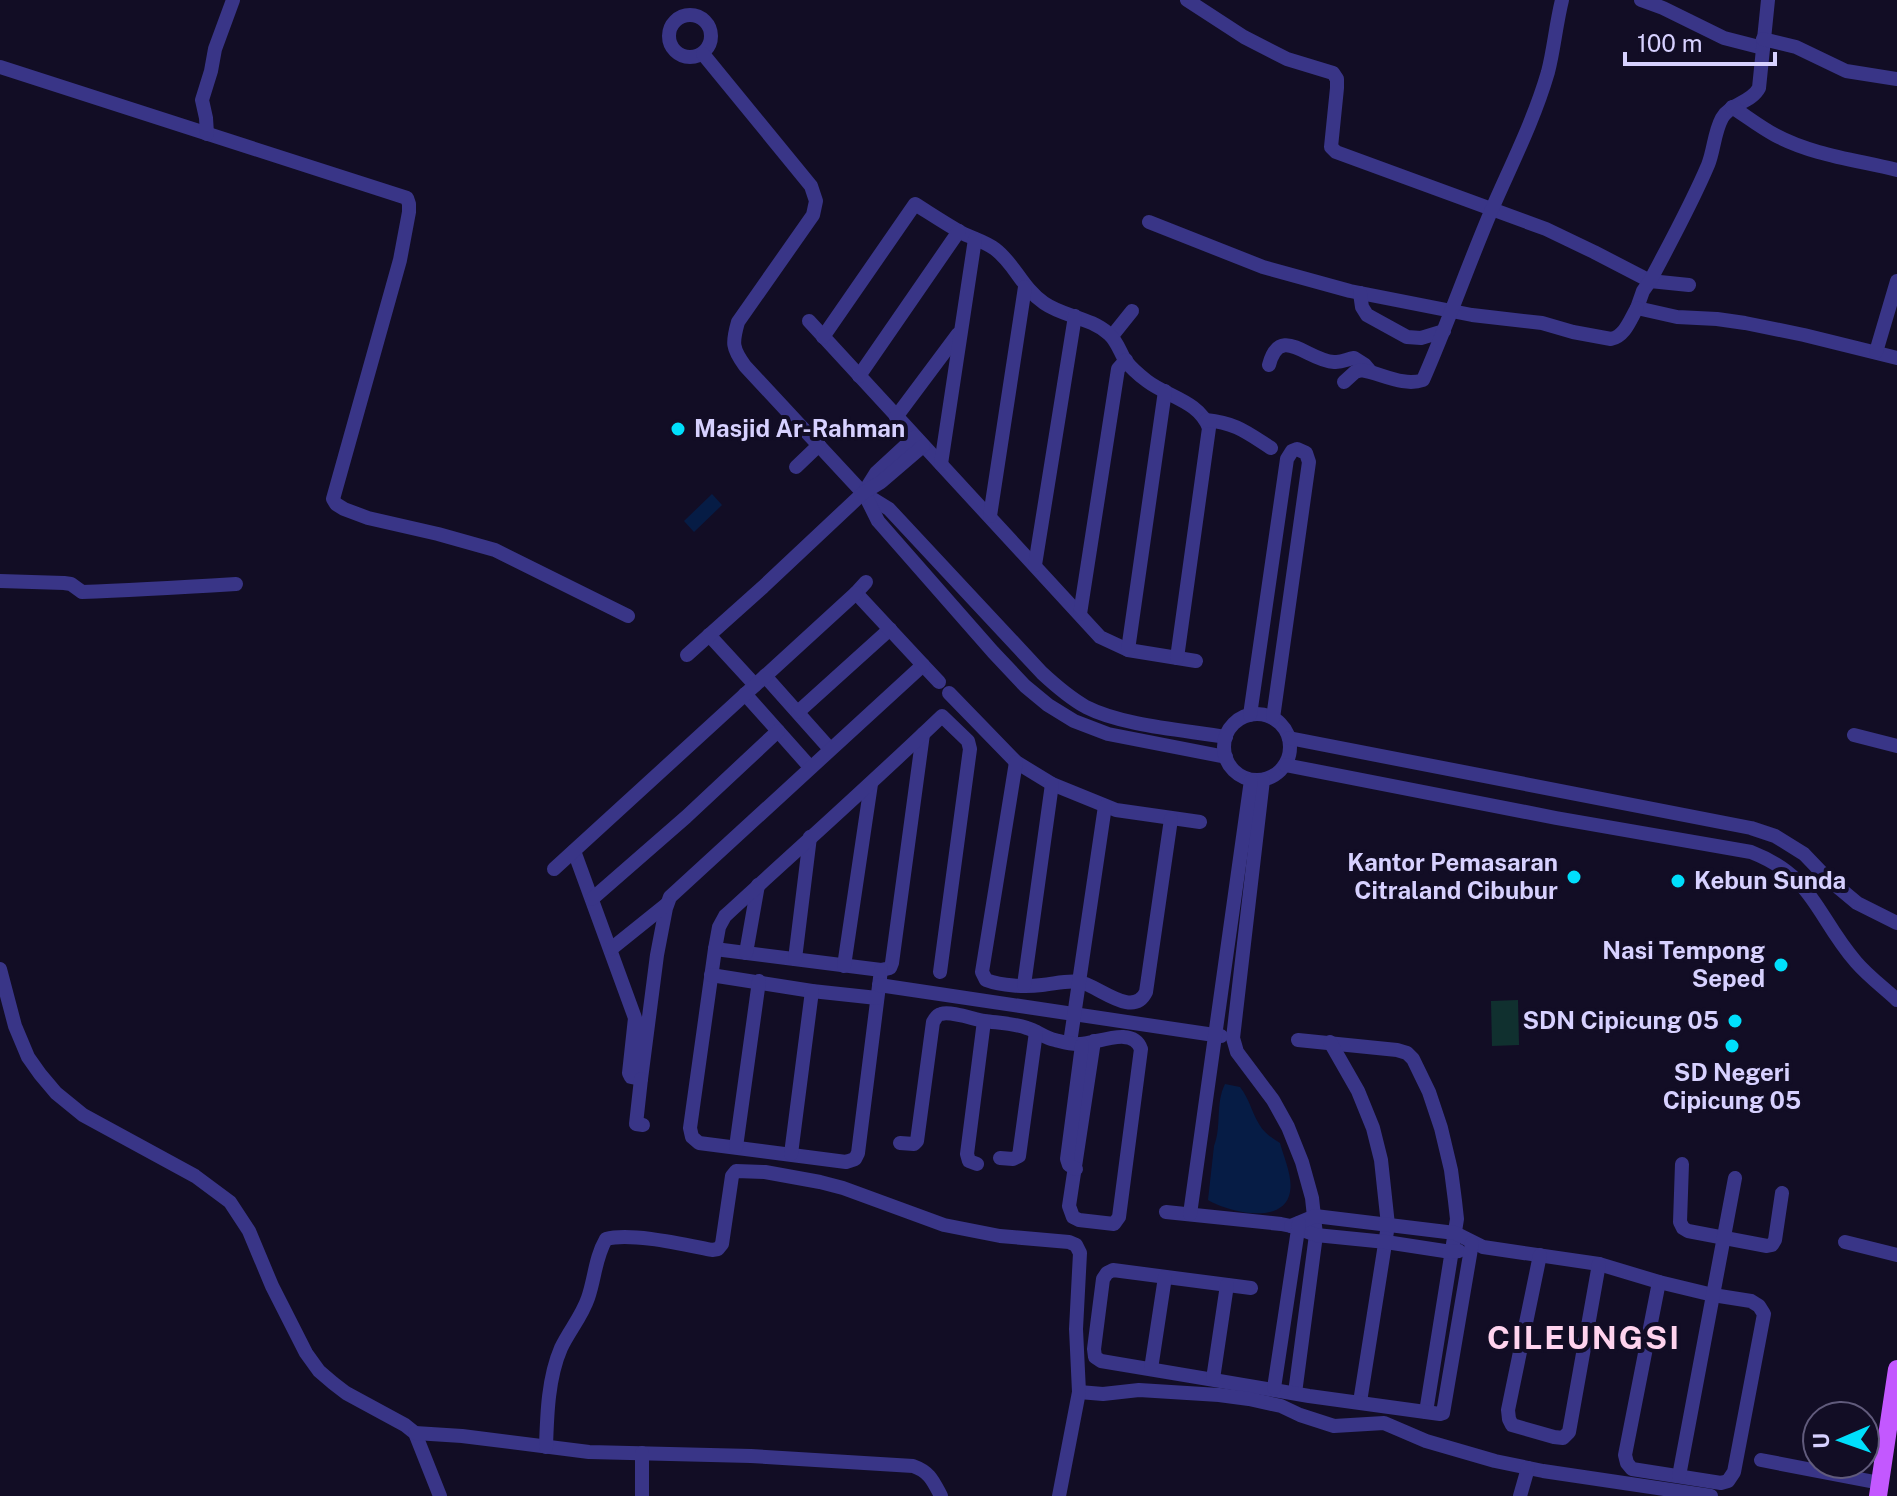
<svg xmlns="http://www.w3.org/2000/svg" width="1897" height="1496" font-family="'Public Sans',sans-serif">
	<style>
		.green { fill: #10302f }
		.water { fill: #061c45 }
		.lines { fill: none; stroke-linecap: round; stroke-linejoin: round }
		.minor { stroke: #393587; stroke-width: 14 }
		.major { stroke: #c358ff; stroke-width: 18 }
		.poi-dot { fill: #00dffc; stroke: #120d25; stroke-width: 3 }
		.labels { text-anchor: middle; stroke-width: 8; stroke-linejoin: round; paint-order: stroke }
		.poi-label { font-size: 24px; font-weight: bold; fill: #d7d1ff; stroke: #120d25; text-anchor: end }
		.district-label { font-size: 32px; font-weight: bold; letter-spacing: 2px; fill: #ffd3ee; stroke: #120d25 }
	</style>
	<rect width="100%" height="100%" fill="#120d25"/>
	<polygon class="green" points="1518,1000 1519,1045 1492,1046 1491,1001"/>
	<g class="water">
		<polygon points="712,494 722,505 694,532 684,521"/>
		<path d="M1225 1084 1240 1087C1250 1100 1251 1111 1259 1124 1264 1133 1272 1138 1280 1143 1284 1158 1293 1177 1290 1192 1284 1226 1228 1212 1208 1200L1214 1146C1222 1126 1215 1104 1225 1084Z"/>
	</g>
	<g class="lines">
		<g class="minor">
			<polyline points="1187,0 1244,37 1287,59 1333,73 1337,79 1337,88 1331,147 1336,152 1546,229 1594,252 1650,281 1689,285"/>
			<polyline points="1641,0 1663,8 1724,38 1763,48"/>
			<path d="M1768 0 1759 88C1751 103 1731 103 1722 118 1714 133 1714 150 1708 165 1691 205 1670 243 1650 281L1643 291 1637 308 1677 317 1717 319 1745 323 1804 335 1897 358"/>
			<circle cx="690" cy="36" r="21"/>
			<polyline points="1763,39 1796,47 1846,71 1897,79"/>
			<path d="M703 54 811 186 816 201 813 215 738 322C732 343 732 348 745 366L863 493 889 509 1042 673C1056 686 1070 698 1086 707 1123 726 1185 730 1226 737"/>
			<polyline points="0,67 407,198 409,204 409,212 400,260 333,499 336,504 344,509 368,518 438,534 495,550 628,616"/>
			<path d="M1732 107C1746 116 1760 127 1775 135 1812 155 1857 160 1897 170"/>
			<polyline points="207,134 206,118 202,100 211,71 215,49 233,0"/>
			<path d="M1149 222 1263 267 1350 291 1472 315 1542 323 1573 332 1611 339C1625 336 1630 320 1637 308"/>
			<polyline points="1360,293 1362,307 1367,315 1407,337 1421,338 1444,331"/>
			<polyline points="809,321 1100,637 1128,650 1196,661"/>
			<polyline points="1112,336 1132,311"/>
			<path d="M823 337 915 204C931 214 946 224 962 233 972 238 986 242 995 249 1015 264 1022 288 1044 303 1064 317 1090 317 1109 334 1117 341 1120 352 1125 360 1131 368 1139 375 1147 381 1168 397 1199 401 1209 428L1177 658"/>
			<polyline points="1876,352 1897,281"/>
			<path d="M1269 365C1280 323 1308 361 1334 362 1342 363 1347 359 1354 358L1365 365 1370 371"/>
			<polyline points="859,376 959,231"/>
			<path d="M1344 382 1355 372 1361 370C1381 373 1403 387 1423 380 1448 323 1468 265 1492 209 1512 163 1534 120 1548 72 1554 49 1556 24 1562 0"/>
			<polyline points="896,417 958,334"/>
			<path d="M1206 420C1236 423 1246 432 1271 448"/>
			<polyline points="941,464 975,239"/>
			<polyline points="796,467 819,445"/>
			<polyline points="866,489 876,473 915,437"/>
			<polyline points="865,495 878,521 993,652 1025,686 1048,705 1074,721 1108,734 1226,757"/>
			<polyline points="990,516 1025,287"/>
			<polyline points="1035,565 1075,316"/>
			<path d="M0 581 64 583 71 584 82 592C133 590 185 587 236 584"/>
			<polyline points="1080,614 1118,369 1126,360"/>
			<polyline points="709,635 755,685"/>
			<polyline points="1128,650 1165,391"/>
			<polyline points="687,655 763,587 863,493 881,482 923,446"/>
			<polyline points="923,665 939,682"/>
			<polyline points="765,676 830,749"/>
			<polyline points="949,693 1016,762 1052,784 1116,810 1200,822"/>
			<polyline points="745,694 810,767"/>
			<polyline points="798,712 890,629"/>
			<circle cx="1257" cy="747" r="33"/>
			<polyline points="1250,715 1287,459 1292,451 1297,449 1306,453 1309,462 1273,718"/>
			<polyline points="1854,735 1897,746"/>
			<polyline points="1289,738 1751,828 1775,836 1804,854 1827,878 1857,903 1897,923"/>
			<path d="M1016 762 982 972 986 980C1002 986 1025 987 1042 985 1054 984 1067 980 1080 982 1099 986 1133 1019 1146 992L1171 819"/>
			<path d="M1285 765 1556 818 1751 852C1815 877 1816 916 1856 962 1868 976 1883 987 1897 1000"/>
			<polyline points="1263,780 1233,1038 1237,1052 1273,1100 1288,1127 1302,1162 1312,1198 1316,1235 1295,1393"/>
			<polyline points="574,851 635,1018 629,1073 631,1077 641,1079 657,955 666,908 670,897 923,665 856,593 866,582"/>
			<polyline points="554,869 856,593"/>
			<polyline points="592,899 686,817 778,731"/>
			<polyline points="611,949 667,904"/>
			<polyline points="715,949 881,970 890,968 892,963 923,734"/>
			<polyline points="746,953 758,885"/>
			<polyline points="795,959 810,837"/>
			<polyline points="844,966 871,784"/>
			<polyline points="0,969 15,1026 28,1057 40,1074 56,1093 83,1115 195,1176 230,1202 249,1231 272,1286 306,1353 319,1371 333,1383 346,1393 405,1425 415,1433 440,1496"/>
			<path d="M881 970 858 1153 855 1159 846 1162 699 1143 692 1137 690 1128 715 949 719 927 725 916C798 849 871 784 942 716L968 741 970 749 940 972"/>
			<polyline points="711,975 812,991 877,998"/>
			<polyline points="879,985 1221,1036"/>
			<polyline points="1024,985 1052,784"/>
			<polyline points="1298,1040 1397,1050 1407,1053 1413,1059 1429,1092 1441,1128 1451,1170 1455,1201 1457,1219 1426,1412"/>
			<polyline points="1330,1042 1358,1091 1373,1128 1381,1160 1388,1225 1360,1402"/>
			<polyline points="1070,1043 1105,806"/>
			<polyline points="641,1079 636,1124 643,1125"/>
			<path d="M900 1143 914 1144 917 1141 933 1022C936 1018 936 1015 941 1014 951 1011 973 1019 984 1021 999 1023 1012 1023 1027 1028 1037 1031 1045 1038 1055 1040 1063 1042 1072 1045 1080 1044 1096 1044 1133 1025 1141 1049L1119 1217 1114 1224 1079 1220 1073 1217 1069 1206 1094 1041"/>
			<polyline points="736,1147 759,981"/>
			<polyline points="791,1154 812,991"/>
			<polyline points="1000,1158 1013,1159 1019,1156 1036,1032"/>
			<polyline points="977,1164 969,1161 967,1154 984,1021"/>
			<polyline points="1682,1164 1680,1222 1683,1228 1688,1231 1767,1246 1772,1245 1775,1240 1782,1193"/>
			<polyline points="1076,1169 1069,1165 1067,1159 1082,1045"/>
			<polyline points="1166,1212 1281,1224 1291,1226 1316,1235 1386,1242 1451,1252 1459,1251"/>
			<polyline points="1190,1214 1251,780"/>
			<polyline points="1291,1226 1315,1216 1455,1233 1483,1247 1599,1264 1659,1282"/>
			<polyline points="1845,1242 1897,1255"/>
			<polyline points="1540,1255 1508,1410 1509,1419 1512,1425 1554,1437 1563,1438 1569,1432 1599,1264"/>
			<polygon points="1659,1282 1713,1295 1751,1301 1759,1306 1764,1314 1734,1472 1728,1481 1721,1483 1632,1469 1627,1463 1625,1455"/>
			<polyline points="1251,1288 1113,1270 1107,1273 1103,1279 1094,1349 1095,1357 1101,1361 1309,1396 1440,1414 1443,1413 1472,1243"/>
			<polyline points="1151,1369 1165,1277"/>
			<polyline points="1213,1379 1227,1285"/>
			<polyline points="1274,1388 1299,1223"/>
			<polyline points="1079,1392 1103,1394 1139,1390 1219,1395 1249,1399 1281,1406 1300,1415 1334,1426 1384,1423 1426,1441 1495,1461 1543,1471 1711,1496"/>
			<path d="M415 1433 462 1436 589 1452 751 1456 913 1466C930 1472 933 1481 941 1496"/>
			<path d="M546 1447C547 1415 548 1378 561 1348 569 1331 582 1316 588 1298 595 1278 595 1258 606 1239 631 1232 686 1245 712 1250L718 1249 722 1244 732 1176 736 1171 765 1172 820 1182 843 1188 944 1225 1000 1236 1069 1242 1076 1245 1080 1253 1076 1329 1079 1392 1059 1496"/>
			<polyline points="1761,1460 1880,1483"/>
			<polyline points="1679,1476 1735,1178"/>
			<polyline points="642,1496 642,1453"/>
			<polyline points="1520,1496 1528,1468"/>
		</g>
		<polyline class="major" points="1878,1496 1897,1369"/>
	</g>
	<g class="poi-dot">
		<circle cx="678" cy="429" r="8"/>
		<circle cx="1574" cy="877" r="8"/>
		<circle cx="1678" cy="881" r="8"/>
		<circle cx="1781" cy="965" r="8"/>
		<circle cx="1735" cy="1021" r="8"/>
		<circle cx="1732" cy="1046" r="8"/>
	</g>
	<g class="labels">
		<g class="poi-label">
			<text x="694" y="437" text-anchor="start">Masjid Ar-Rahman</text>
			<text x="1558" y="871">Kantor Pemasaran<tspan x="1558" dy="28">Citraland Cibubur</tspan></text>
			<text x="1694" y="889" text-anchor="start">Kebun Sunda</text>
			<text x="1765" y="959">Nasi Tempong<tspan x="1765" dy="28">Seped</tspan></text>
			<text x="1719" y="1029">SDN Cipicung 05</text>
			<text x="1732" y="1081" text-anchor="middle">SD Negeri<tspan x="1732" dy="28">Cipicung 05</tspan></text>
		</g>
		<g class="district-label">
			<text x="1584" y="1349">CILEUNGSI</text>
		</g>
	</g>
	<g transform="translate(1841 1440) rotate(268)"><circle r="38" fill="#120d25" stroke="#615b7c" stroke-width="2"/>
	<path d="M0-6L14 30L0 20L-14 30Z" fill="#00dffc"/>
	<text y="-12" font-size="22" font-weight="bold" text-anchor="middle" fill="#d7d1ff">U</text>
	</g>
	<path d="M1625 52v12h150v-12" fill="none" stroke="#d7d1ff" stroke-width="4"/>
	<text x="1637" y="52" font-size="24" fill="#d7d1ff" stroke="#120d25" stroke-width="6" paint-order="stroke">100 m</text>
</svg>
